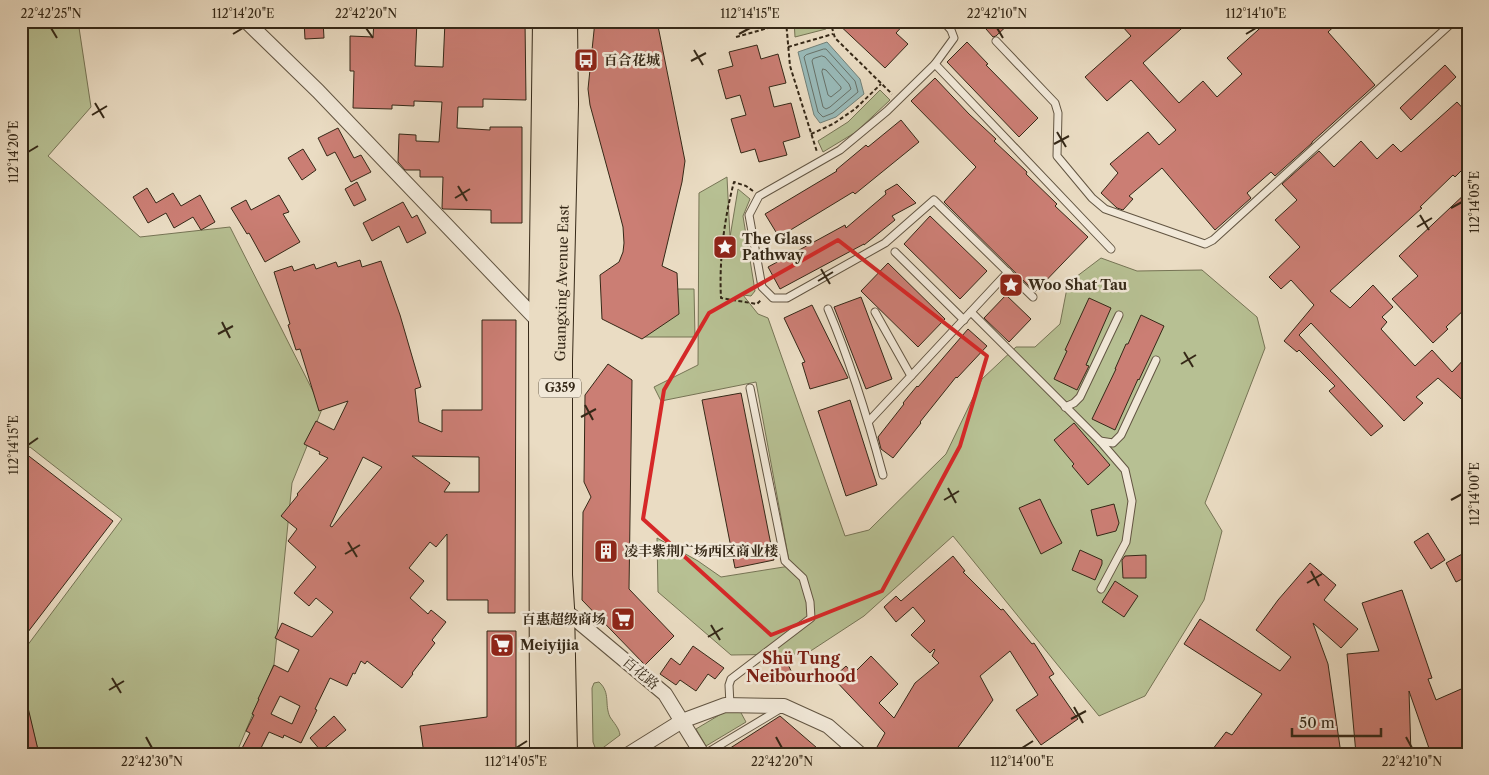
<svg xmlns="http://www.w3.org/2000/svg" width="1489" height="775" font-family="'Libre Caslon Text','Noto Serif SC',serif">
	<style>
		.green { fill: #b7c093; stroke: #767455 }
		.water { fill: #99bab9; stroke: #718078 }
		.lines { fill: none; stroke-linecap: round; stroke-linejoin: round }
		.shore { stroke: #677168; stroke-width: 1 }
		.building { fill: #cb7e74; stroke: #352817; fill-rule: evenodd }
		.lane-casing { stroke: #625542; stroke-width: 9 }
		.street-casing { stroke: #625542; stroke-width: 16 }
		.highway-casing { stroke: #352817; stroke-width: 26 }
		.path { stroke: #352817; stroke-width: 2; stroke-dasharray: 4 2.5; stroke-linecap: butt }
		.lane { stroke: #f1e8d8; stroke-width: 7 }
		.street { stroke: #f1e8d8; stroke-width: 14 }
		.highway { stroke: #eadcc3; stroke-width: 24 }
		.marked { fill: none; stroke: #d62828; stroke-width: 4; stroke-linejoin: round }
		.ticks { fill: none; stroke: #352817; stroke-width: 2 }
		.labels { text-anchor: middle; stroke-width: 5; stroke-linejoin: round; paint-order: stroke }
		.shield { fill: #f1e8d8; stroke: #6d6251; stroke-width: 1 }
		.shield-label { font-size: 12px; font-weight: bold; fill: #352817 }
		.poi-label { font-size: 14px; font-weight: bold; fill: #352817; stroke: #f1e8d8; text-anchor: start }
		.street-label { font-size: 14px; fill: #352817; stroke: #f1e8d8 }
		.quarter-label { font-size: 16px; font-weight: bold; fill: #7a1f14; stroke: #f1e8d8 }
		.neatline { fill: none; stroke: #352817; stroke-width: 2 }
		.ticks-label { font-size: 12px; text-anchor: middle; fill: #352817 }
	</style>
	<rect width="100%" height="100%" fill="#eadcc3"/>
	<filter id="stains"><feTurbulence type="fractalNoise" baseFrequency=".004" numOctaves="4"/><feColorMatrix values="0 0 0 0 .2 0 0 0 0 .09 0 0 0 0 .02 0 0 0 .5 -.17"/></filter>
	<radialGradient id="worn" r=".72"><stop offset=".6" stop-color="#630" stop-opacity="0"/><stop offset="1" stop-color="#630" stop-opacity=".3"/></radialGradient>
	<g class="green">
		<polygon points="21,21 78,21 91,107 48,156 140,237 230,227 322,409 292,483 274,664 236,754 39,754 21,683 21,654 122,519 30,447 21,453"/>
		<polygon points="794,21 824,21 826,29 795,37"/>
		<polygon points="880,90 890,100 856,132 823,152 818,141 848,122"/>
		<polygon points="727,177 730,237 738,189 750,199 743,216 755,291 751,296 743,295 758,314 768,318 845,536 869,530 946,454 982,379 1016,347 1035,347 1060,324 1068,283 1101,258 1137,271 1202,270 1257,317 1265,348 1205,503 1222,531 1204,600 1145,696 1099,716 953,536 864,616 806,654 731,655 658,592 657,538 698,561 721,577 790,566 756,382 661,401 654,387 698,365 699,193"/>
		<polygon points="642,289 694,289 695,337 642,337"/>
		<path d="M599 682C611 693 604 704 610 717 614 723 619 728 620 735L600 750H596L593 742 592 688 594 683Z"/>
		<polygon points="726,711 740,711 746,722 706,746 696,729"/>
	</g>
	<polygon class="water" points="827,42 860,79 864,94 836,117 820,123 814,115 798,52"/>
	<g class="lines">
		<g class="shore">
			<polygon points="824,49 826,49 855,81 858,92 833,113 823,117 818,112 804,57 806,55"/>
			<polygon points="822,56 825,57 849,84 851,89 830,107 826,109 823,107 812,61 813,59"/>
			<polygon points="823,69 826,70 841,87 841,89 831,97 828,95 822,72"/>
		</g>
	</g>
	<g class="building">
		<polygon points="304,21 323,21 324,38 305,39"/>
		<polygon points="374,21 417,21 415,66 443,67 445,21 525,21 526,100 483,99 483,107 458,107 457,128 490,130 490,127 522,127 522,223 491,223 491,210 443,209 442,208 443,177 420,177 420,170 405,170 398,162 399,134 416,135 416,141 439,142 442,102 414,101 414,106 392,105 392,109 353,108 354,71 350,71 350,36 373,37"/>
		<polygon points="595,21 657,21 685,161 682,182 662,266 677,273 679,314 642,339 602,319 600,275 619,262 623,252 624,243 623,227 617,204 590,105 588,89"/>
		<polygon points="835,21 907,21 896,33 908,44 885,68"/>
		<polygon points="979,21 1012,21 996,36 993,37"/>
		<polygon points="1127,21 1190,21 1143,63 1179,103 1203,81 1217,97 1242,74 1227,58 1268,21 1340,21 1328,32 1375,85 1312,142 1312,143 1275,176 1271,172 1247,193 1251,198 1215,230 1162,168 1129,196 1133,199 1123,210 1117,208 1101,193 1118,173 1110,164 1148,132 1159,145 1176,130 1131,80 1107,101 1085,77 1131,36 1122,26"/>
		<polygon points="967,42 988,64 986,65 1038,118 1019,137 947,62"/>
		<polygon points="757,45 761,59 778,54 786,83 769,87 774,107 791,103 800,137 783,142 787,155 759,162 755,149 741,153 731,119 746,115 740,95 726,99 718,70 733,66 729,52"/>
		<polygon points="1445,65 1456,77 1411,120 1400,108"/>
		<polygon points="935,78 969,114 996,139 994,141 1027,172 1026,174 1057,204 1055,206 1088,237 1035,292 944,202 976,167 911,101"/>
		<polygon points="1457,102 1468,114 1468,164 1455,177 1453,175 1420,207 1422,208 1330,291 1350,308 1373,285 1393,307 1382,317 1387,322 1381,329 1415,366 1432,350 1452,372 1468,355 1468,405 1438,378 1416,397 1423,403 1404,421 1311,323 1299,335 1383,426 1371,436 1329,391 1335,386 1299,350 1297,352 1284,341 1314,305 1291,280 1281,289 1269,277 1300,247 1275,220 1297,200 1282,184 1319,151 1334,167 1361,141 1377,159 1393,144 1401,152"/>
		<polygon points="901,120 919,142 855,194 853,192 779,237 765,214 837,171 836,170 866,145 868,147"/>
		<polygon points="338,128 354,158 361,155 371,172 351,182 335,152 327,156 318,138"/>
		<polygon points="303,149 316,170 302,180 288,158"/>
		<polygon points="357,182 366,200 354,206 345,189"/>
		<polygon points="897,184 916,203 892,216 895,220 864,245 864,244 780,289 768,267 845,225 846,228 886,194 885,191"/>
		<polygon points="147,188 156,203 173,193 181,206 200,195 215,222 201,230 193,217 174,228 166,213 148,223 133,197"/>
		<polygon points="1468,191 1468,306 1446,327 1448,329 1433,343 1392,299 1418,276 1399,256"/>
		<polygon points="279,195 289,212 283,214 300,242 265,262 249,233 247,234 231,208 246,200 251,210"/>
		<polygon points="403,202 412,218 417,215 426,233 407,243 399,226 372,241 363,223"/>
		<polygon points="930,216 987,271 960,299 904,244"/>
		<path d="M360 260 362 267 381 261 400 315 421 387 415 389 419 422 442 432V410H482V320H516L515 613H488V600H447V534L436 547 430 542 409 568 424 581 410 598 428 614 431 610 446 622 432 640 435 643 412 673 413 674 402 688 367 661 365 664 361 661 355 674 353 673 347 686 330 678 315 709 317 710 301 743 284 735 283 738 269 732 258 754H239L250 733 246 731 254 715 252 714 259 699H258L274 665 288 672 299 650 275 638 282 623 312 637 333 612 316 598 309 606 294 593 316 567 288 541 297 529 281 516 298 495 297 494 328 458 319 454 320 452 304 444 316 421 334 430 348 401 319 411 300 349 296 350 288 325 290 324 274 272 292 266 294 271 314 264 316 269 336 262 338 267ZM412 456 479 457V492H444L450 483ZM363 457 382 467 332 527 330 526ZM280 696 300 706 292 724 271 714Z"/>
		<polygon points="888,263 945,319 918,347 861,291"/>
		<polygon points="1006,295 1031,319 1009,342 984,318"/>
		<polygon points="861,297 892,379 866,389 834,307"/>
		<polygon points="1089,298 1111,308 1086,365 1089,366 1077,390 1054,379 1067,351 1065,350"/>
		<polygon points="812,305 848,378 810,389 802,363 805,362 784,318"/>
		<polygon points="1141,315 1164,326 1139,380 1138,379 1115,430 1092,419 1116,369 1115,369 1126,344 1128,344"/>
		<polygon points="968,329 987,346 957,378 956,377 920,422 921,423 893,458 881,449 878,437 904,404 903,403 917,386 918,387"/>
		<polygon points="608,364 632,380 629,589 674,636 645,665 582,600 583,512 591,497 584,482 585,395"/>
		<polygon points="741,393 774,560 735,568 702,400"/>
		<polygon points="850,400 877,485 846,496 818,411"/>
		<polygon points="1074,423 1110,465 1088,485 1072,466 1074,464 1054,440"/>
		<polygon points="21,450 113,521 21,641"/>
		<polygon points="1040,499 1052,524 1062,543 1041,554 1019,508"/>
		<polygon points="1114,504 1119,523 1116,531 1097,536 1091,510"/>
		<polygon points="1428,533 1445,560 1431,569 1414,542"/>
		<polygon points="1080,550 1102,560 1102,564 1095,580 1072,570"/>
		<polygon points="1464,553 1468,559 1468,576 1456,582 1446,563"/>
		<polygon points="1146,555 1146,578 1123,578 1122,560 1125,556"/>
		<polygon points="953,556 965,571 963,572 1001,610 1003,609 1032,644 1034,643 1054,674 1049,677 1078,719 1041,745 1016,710 1038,695 1010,651 980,676 993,700 953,754 873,754 885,733 833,678 846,666 853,674 871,656 898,684 879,703 894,718 915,683 939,663 932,656 935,650 934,649 930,653 911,635 925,621 913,607 896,622 884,607 896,596 901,601"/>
		<polygon points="1310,563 1336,585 1324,600 1358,629 1341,648 1313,623 1328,664 1341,754 1209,754 1226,732 1232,735 1262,694 1184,644 1200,619 1280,671 1291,657 1256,630 1278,600"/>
		<polygon points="1115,581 1138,596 1124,617 1102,602"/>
		<polygon points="1402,590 1432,678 1428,679 1436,700 1468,686 1468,754 1460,754 1458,749 1445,754 1431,754 1409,691 1411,754 1356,754 1347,654 1379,651 1362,603"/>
		<polygon points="487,631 516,631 516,754 424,754 420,726 487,717"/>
		<polygon points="693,646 724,668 715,679 708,674 696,691 680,680 676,685 660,674 671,658 680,665"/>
		<polygon points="785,658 793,675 776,684 772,676 780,671 775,663"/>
		<polygon points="21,695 25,695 39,754 21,754"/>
		<polygon points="334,716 346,730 321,751 310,738"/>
		<polygon points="780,716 824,754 721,754"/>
	</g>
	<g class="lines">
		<g class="lane-casing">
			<g id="lane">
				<polyline points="943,21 951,30 954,38 935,64 887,111 840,150 759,196 749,215 762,287 773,298 787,298 885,243 934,200 1033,297"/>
				<polyline points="996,41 1055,103 1058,113 1057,156 1092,198 1105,209 1205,244 1213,240 1454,21"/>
				<polyline points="935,64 1111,249"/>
				<polyline points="895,252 964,320"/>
				<path d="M828 309C851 363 868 419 883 475"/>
				<polyline points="875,312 911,376"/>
				<polyline points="971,312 1100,441 1125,470 1132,501 1126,542 1101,589"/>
				<polyline points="1065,407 1074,403 1080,397 1119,315"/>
				<polyline points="869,421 1008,272"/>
				<polyline points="1100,441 1113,443 1121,435 1156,360"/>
				<polyline points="730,705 729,685 731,679 811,618 810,602 803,578 785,561 750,388"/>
				<polyline points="705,754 780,709"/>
			</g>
		</g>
		<g class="street-casing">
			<g id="street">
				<polyline points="246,21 318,91 541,324"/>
				<polyline points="562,608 665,694 702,754"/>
				<polyline points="629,754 682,721 725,705 784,706 828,726 860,754"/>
			</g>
		</g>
		<g class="highway-casing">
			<g id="highway">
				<polyline points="542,754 541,324 545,21"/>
				<path id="s1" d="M565 754 562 608 560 575V361L566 104 565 21"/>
			</g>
		</g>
		<g class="path">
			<polyline points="786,21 790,66 817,152"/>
			<polyline points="830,21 835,38 892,94"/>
			<polyline points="736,37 786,23"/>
			<polyline points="788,47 833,34"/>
			<polyline points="811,134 833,124 855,109 881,84"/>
			<path d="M753 191 746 186 734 182C724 219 719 261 721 298L757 304 761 300"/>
		</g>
		<use href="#lane" class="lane"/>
		<use href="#street" class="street"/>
		<use href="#highway" class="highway"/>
	</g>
	<path class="marked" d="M838 240 987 356 960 446 882 591 771 635 643 519 664 390 709 313Z"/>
	<path class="ticks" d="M51 28 57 38M366 28 373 38M997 28 1003 38M233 34 243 28M739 34 750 28M1246 34 1256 28M694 50 703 65M691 61 706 53M95 103 104 118M92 115 107 106M1057 132 1066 147M1054 144 1069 136M28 152 38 146M458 186 467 201M455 198 470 189M1451 208 1462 202M1420 215 1429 230M1417 227 1432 218M821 269 830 284M818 281 833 272M222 322 230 338M218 334 233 326M1184 352 1193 367M1181 364 1196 355M585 405 593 420M581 417 596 409M28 445 38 438M948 488 956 503M944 500 959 491M1451 500 1462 494M348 542 357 557M345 554 360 545M1311 571 1319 586M1307 583 1322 574M711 625 720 640M708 637 723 628M112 678 121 693M109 690 124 681M1074 707 1083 723M1071 719 1086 711M146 737 152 748M776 737 782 748M1406 737 1412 748M516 748 527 741M1022 748 1033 741"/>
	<defs>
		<g id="bus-square" transform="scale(1.25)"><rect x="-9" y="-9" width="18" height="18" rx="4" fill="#8f2418" stroke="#f1e8d8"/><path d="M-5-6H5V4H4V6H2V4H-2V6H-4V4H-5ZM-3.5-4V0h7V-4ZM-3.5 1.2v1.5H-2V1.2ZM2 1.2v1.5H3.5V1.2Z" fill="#fff"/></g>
		<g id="sight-square" transform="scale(1.25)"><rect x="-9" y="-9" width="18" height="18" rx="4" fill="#8f2418" stroke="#f1e8d8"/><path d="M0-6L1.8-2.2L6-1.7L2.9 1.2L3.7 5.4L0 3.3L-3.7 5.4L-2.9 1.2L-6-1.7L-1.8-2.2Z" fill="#fff"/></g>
		<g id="building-square" transform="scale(1.25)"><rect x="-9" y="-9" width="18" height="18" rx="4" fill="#8f2418" stroke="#f1e8d8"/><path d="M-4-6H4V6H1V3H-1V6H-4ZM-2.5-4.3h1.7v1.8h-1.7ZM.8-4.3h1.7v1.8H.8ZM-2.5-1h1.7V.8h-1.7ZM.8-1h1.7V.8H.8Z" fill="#fff"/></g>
		<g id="supermarket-square" transform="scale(1.25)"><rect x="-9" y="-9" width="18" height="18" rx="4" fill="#8f2418" stroke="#f1e8d8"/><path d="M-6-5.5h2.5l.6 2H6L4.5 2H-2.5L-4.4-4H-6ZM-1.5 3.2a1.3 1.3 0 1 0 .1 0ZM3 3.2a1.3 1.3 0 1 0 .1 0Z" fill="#fff"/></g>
	</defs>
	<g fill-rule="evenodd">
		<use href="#bus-square" x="586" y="60"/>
		<use href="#sight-square" x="725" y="247"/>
		<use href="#sight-square" x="1011" y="285"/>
		<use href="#building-square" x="606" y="551"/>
		<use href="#supermarket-square" x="623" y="619"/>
		<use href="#supermarket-square" x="502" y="645"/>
	</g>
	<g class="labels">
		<rect class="shield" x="539" y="378.5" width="42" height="19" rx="4"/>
		<g class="shield-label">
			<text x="560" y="392">G359</text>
		</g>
		<g class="poi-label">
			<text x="604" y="65">百合花城</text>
			<text x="742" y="244">The Glass<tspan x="742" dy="16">Pathway</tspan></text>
			<text x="1028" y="290">Woo Shat Tau</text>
			<text x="624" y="556">凌丰紫荆广场西区商业楼</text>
			<text x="606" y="624" text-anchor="end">百惠超级商场</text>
			<text x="520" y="650">Meiyijia</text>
		</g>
		<g class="street-label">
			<text dy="5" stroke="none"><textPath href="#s1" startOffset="471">Guangxing Avenue East</textPath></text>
			<text transform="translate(641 673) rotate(40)" y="5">百花路</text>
		</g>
		<g class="quarter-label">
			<text x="801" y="664">Shü Tung<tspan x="801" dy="18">Neibourhood</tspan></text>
		</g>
	</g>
	<rect width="1489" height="775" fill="none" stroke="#eadcc3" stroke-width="55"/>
	<path d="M1292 728v8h89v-8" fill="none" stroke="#352817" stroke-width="2.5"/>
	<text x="1299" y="728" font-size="15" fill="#352817" stroke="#f1e8d8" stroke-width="4" paint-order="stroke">50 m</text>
	<rect x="28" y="28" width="1434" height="720" class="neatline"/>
	<g class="ticks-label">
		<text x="51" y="18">22°42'25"N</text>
		<text x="243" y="18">112°14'20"E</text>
		<text x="366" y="18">22°42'20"N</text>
		<text x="750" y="18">112°14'15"E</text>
		<text x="997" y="18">22°42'10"N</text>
		<text x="1256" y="18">112°14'10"E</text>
		<text transform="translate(14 152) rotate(-90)" y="4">112°14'20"E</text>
		<text transform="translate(1475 202) rotate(-90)" y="4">112°14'05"E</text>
		<text transform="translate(14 445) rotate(-90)" y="4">112°14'15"E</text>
		<text transform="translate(1475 494) rotate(-90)" y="4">112°14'00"E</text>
		<text x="152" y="766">22°42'30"N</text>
		<text x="516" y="766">112°14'05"E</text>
		<text x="782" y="766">22°42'20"N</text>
		<text x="1022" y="766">112°14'00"E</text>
		<text x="1412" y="766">22°42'10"N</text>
	</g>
	<rect width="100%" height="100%" filter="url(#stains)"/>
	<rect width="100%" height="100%" fill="url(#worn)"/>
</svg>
